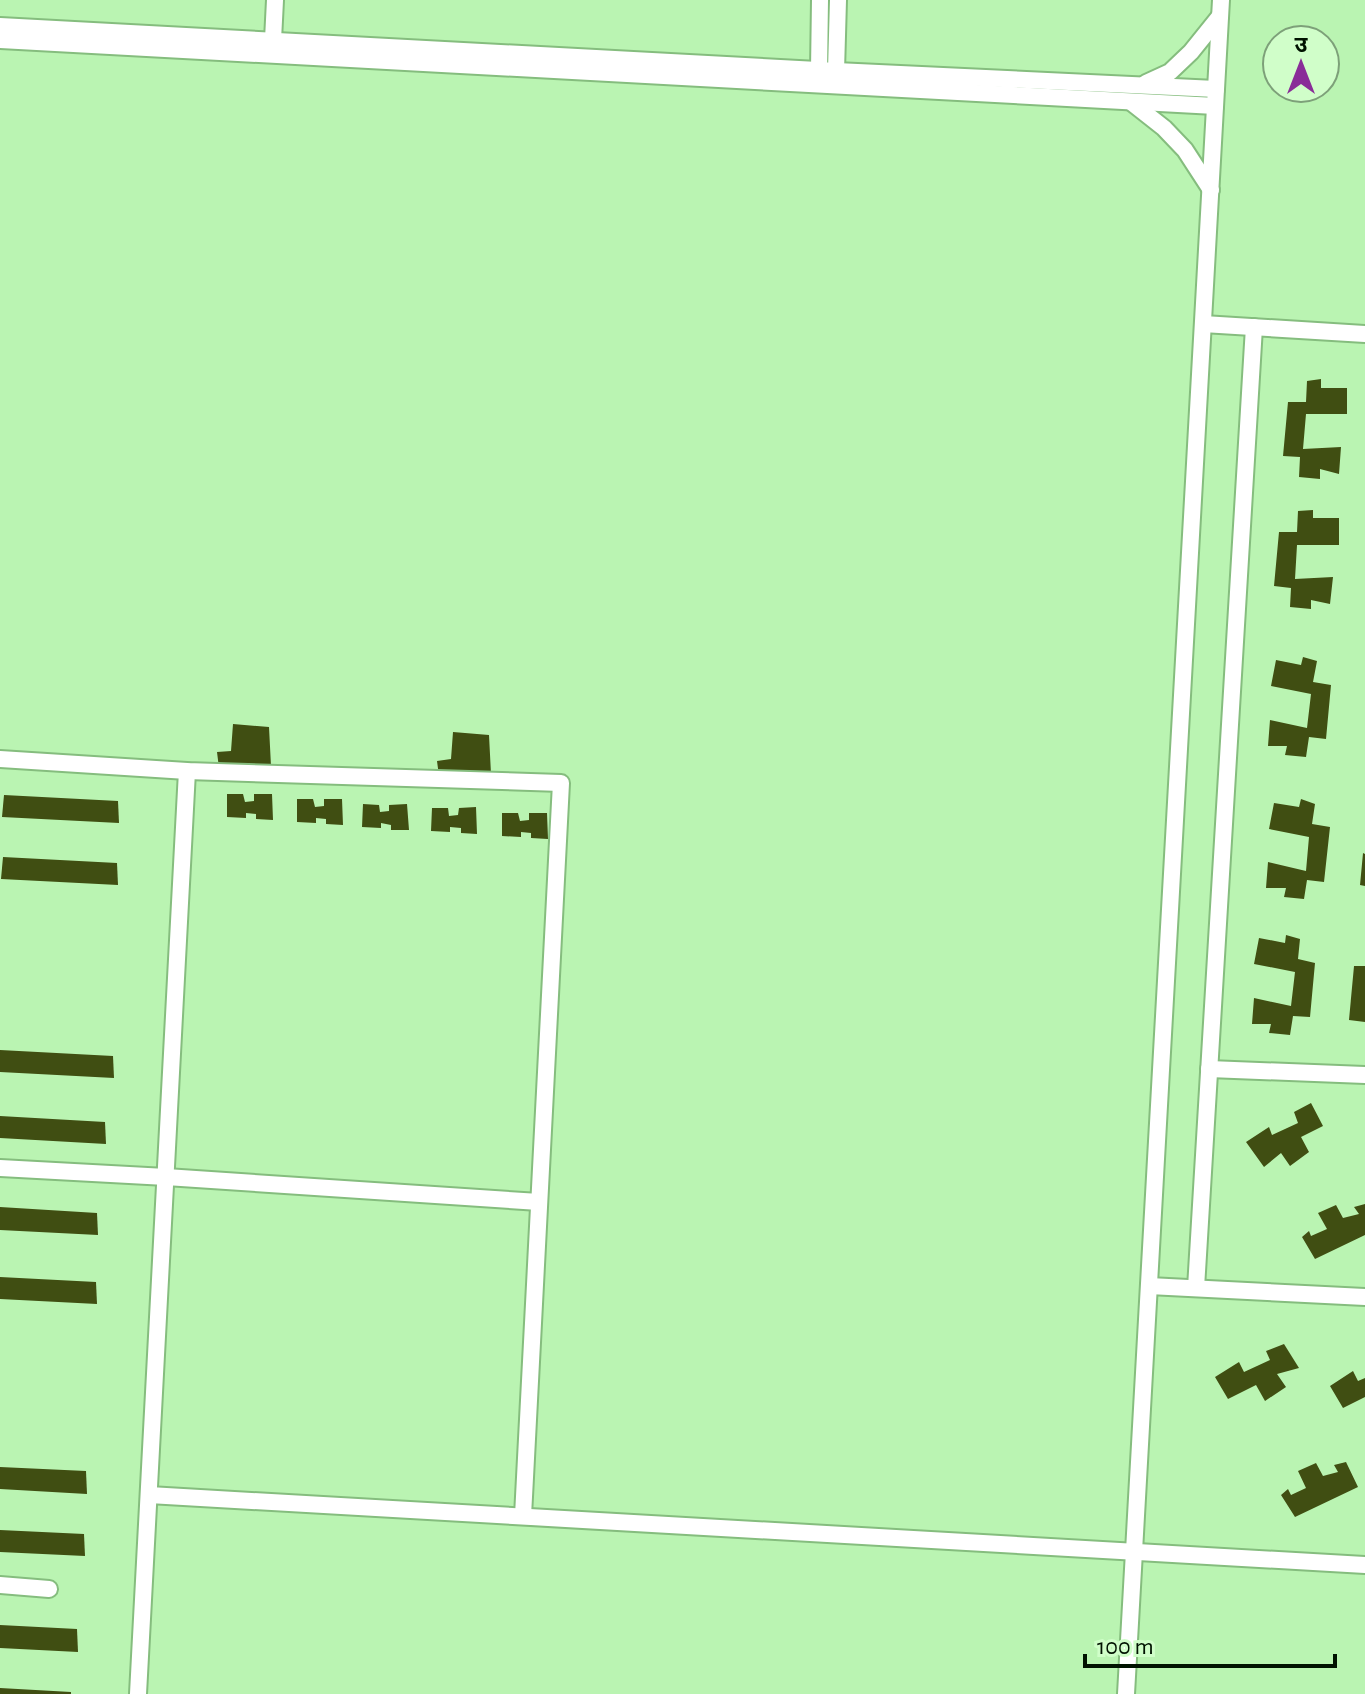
<svg xmlns="http://www.w3.org/2000/svg" width="1365" height="1694" font-family="'Alegreya Sans','Noto Sans Devanagari',sans-serif">
	<style>
		.building { fill: #404e12 }
		.lines { fill: none; stroke-linecap: round; stroke-linejoin: round }
		.minor-casing { stroke: #85bd7e; stroke-width: 20 }
		.minor { stroke: #fff; stroke-width: 16 }
	</style>
	<rect width="100%" height="100%" fill="#baf4b2"/>
	<g class="building">
		<polygon points="1321,379 1321,388 1347,388 1347,414 1306,414 1303,449 1341,447 1339,474 1320,469 1320,479 1299,477 1300,457 1283,456 1288,402 1306,402 1307,381"/>
		<polygon points="1313,510 1313,518 1339,518 1339,545 1297,545 1295,579 1333,577 1330,604 1311,600 1311,609 1290,607 1291,588 1274,586 1279,532 1297,532 1298,511"/>
		<polygon points="1303,657 1317,661 1313,682 1331,685 1326,739 1309,737 1306,757 1285,755 1287,746 1268,746 1270,720 1307,728 1311,694 1271,686 1276,660 1301,665"/>
		<polygon points="233,724 269,727 271,766 219,768 217,752 231,751"/>
		<polygon points="453,732 489,735 491,774 439,776 437,761 451,759"/>
		<polygon points="227,794 243,794 245,802 254,801 254,794 272,794 273,820 256,819 256,814 246,813 246,818 227,817"/>
		<polygon points="4,795 118,801 119,823 2,817"/>
		<polygon points="297,799 313,799 315,807 324,806 324,799 342,799 343,825 326,824 326,819 316,818 316,823 297,822"/>
		<polygon points="1301,799 1315,804 1312,824 1330,827 1324,882 1307,880 1304,899 1284,897 1286,888 1266,888 1268,862 1306,871 1309,837 1269,829 1274,803 1299,807"/>
		<polygon points="363,804 379,805 380,812 389,811 389,805 407,804 409,830 391,830 391,825 381,823 381,828 362,827"/>
		<polygon points="476,807 477,834 461,833 461,828 450,827 450,832 431,831 432,808 448,808 449,816 458,815 459,808"/>
		<polygon points="502,813 518,813 520,821 529,820 529,813 547,813 548,839 531,838 531,833 521,832 521,837 502,836"/>
		<polygon points="1363,853 1365,854 1365,886 1360,885"/>
		<polygon points="3,857 117,863 118,885 1,879"/>
		<polygon points="1286,935 1300,939 1298,959 1315,963 1310,1017 1293,1016 1290,1035 1269,1033 1271,1024 1252,1024 1254,998 1291,1006 1295,972 1254,964 1259,938 1285,943"/>
		<polygon points="1354,966 1365,966 1365,1022 1349,1020"/>
		<polygon points="0,1050 113,1056 114,1078 0,1072"/>
		<polygon points="1311,1103 1323,1126 1301,1137 1309,1152 1290,1166 1281,1153 1264,1167 1246,1142 1269,1127 1272,1135 1298,1123 1294,1112"/>
		<polygon points="0,1116 105,1122 106,1144 0,1138"/>
		<polygon points="1365,1204 1365,1235 1315,1259 1302,1237 1309,1231 1311,1236 1327,1229 1318,1213 1336,1205 1343,1218 1359,1214 1354,1207"/>
		<polygon points="0,1207 97,1213 98,1235 0,1230"/>
		<polygon points="0,1277 96,1282 97,1304 0,1299"/>
		<polygon points="1284,1344 1299,1368 1277,1374 1286,1387 1265,1401 1256,1385 1228,1399 1215,1377 1239,1362 1244,1372 1270,1360 1266,1351"/>
		<polygon points="1353,1371 1358,1381 1365,1378 1365,1397 1343,1408 1330,1386"/>
		<polygon points="1346,1462 1358,1487 1295,1517 1281,1495 1288,1489 1291,1495 1306,1488 1298,1471 1316,1463 1323,1476 1338,1472 1334,1465"/>
		<polygon points="0,1467 86,1471 87,1494 0,1489"/>
		<polygon points="0,1530 84,1534 85,1556 0,1552"/>
		<polygon points="0,1625 77,1629 78,1652 0,1648"/>
		<polygon points="0,1688 71,1692 71,1694 0,1694"/>
	</g>
	<g class="lines">
		<g class="minor-casing">
			<g id="minor">
				<polyline points="0,26 836,71 1216,89"/>
				<polyline points="0,40 1215,106"/>
				<polyline points="273,40 275,0"/>
				<polyline points="819,70 820,0"/>
				<polyline points="836,71 838,0"/>
				<polyline points="1146,83 1170,72 1191,52 1220,16"/>
				<polyline points="1131,102 1164,128 1185,150 1211,190"/>
				<polyline points="1203,324 1365,334"/>
				<polyline points="0,759 187,771 561,783 523,1516"/>
				<polyline points="1209,1069 1365,1075"/>
				<polyline points="0,1168 166,1177 539,1202"/>
				<polyline points="1149,1286 1365,1297"/>
				<polyline points="1196,1288 1254,327"/>
				<polyline points="149,1495 1365,1565"/>
				<polyline points="0,1585 49,1589"/>
				<polyline points="138,1694 187,771"/>
				<polyline points="1126,1694 1221,0"/>
			</g>
		</g>
		<use href="#minor" class="minor"/>
	</g>
	<g transform="translate(1301 64)"><circle r="38" fill="#d0fec9" stroke="#7da079" stroke-width="2"/>
	<path d="M0-6L14 30L0 20L-14 30Z" fill="#892d98"/>
	<text y="-12" font-size="22" font-weight="bold" text-anchor="middle" fill="#001200">उ</text>
	</g>
	<path d="M1085 1654v12h250v-12" fill="none" stroke="#001200" stroke-width="4"/>
	<text x="1097" y="1654" font-size="24" fill="#001200" stroke="#d0fec9" stroke-width="6" paint-order="stroke">100 m</text>
</svg>
